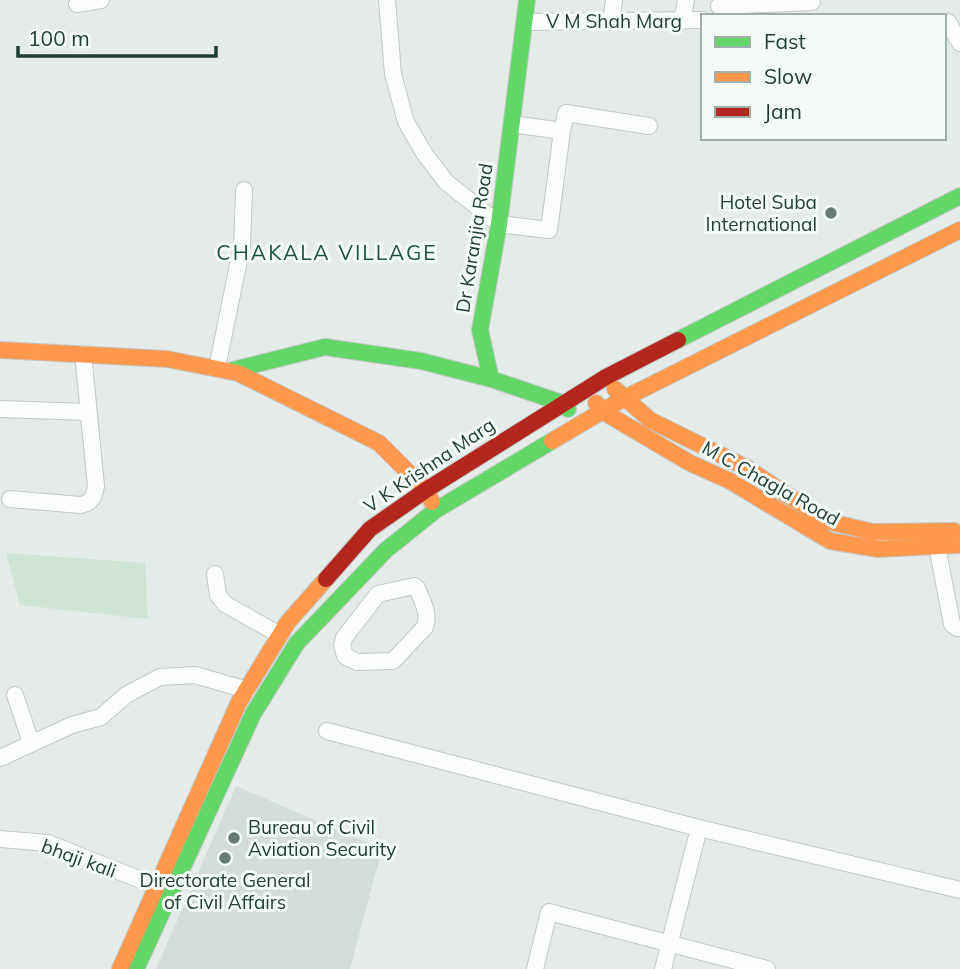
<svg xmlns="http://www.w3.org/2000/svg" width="960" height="969" font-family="Mulish,sans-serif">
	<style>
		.built { fill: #d3dcd8 }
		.green { fill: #cee4d4 }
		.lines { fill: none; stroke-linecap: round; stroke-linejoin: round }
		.street-casing { stroke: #c2c8c5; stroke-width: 18 }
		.fast-casing { stroke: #c1c8c5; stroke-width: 18 }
		.slow-casing { stroke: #c1c8c5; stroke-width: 18 }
		.jam-casing { stroke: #c1c8c5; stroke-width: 18 }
		.street { stroke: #fbfcfc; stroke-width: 16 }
		.fast { stroke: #63d668; stroke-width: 16 }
		.slow { stroke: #ff974d; stroke-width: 16 }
		.jam { stroke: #b3261e; stroke-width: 16 }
		.poi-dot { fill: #667b74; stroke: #f4faf6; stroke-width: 2.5 }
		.labels { text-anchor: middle; stroke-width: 6; stroke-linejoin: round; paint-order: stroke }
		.street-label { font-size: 19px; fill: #223f36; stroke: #f4faf6 }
		.poi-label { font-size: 19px; fill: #223f36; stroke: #f4faf6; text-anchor: end }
		.neighbourhood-label { font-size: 21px; letter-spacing: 2px; fill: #1d5243; stroke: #f4faf6 }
	</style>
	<rect width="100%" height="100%" fill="#e5ebe8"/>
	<polygon class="built" points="236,786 382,849 350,969 156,969"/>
	<polygon class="green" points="6,553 145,563 148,619 20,605"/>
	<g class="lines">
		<g class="street-casing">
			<g id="street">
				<polyline points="387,0 393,74 406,122 424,153 446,182 499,224 549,230 562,131 512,124"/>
				<polyline points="77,4 101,0"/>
				<polyline points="719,6 812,2"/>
				<polyline points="682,21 686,0"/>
				<polyline points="525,22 703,20"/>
				<polyline points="611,22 614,0"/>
				<polyline points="948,22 960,43"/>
				<polyline points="562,131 566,113 649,126"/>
				<polyline points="217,368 242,245 244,190"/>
				<polyline points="0,409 88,412"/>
				<path d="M10 499 80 505C92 503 94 497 96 486L83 354"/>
				<polyline points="937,546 952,624 957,628 960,628"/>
				<polyline points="215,574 218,595 225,604 280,635"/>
				<path d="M414 586 417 588C422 601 430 613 425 627L393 661 357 662 345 656 342 645 344 638 378 594Z"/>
				<polyline points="15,695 31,743"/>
				<polyline points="327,731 699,828 960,890"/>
				<polyline points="0,758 72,725 101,717 126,695 160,677 195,675 247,690"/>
				<polyline points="0,839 48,843 156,886"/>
				<polyline points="535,969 549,912 767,969"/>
				<polyline points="663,969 699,828"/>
			</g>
		</g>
		<g class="fast-casing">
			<g id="fast">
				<polyline points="678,340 960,196"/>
				<polyline points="229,371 325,347 421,361 491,379 562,403 568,409"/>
				<polyline points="491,379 480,330 499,224 527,0"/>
				<polyline points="136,969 253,714 297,643 386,550 436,510 552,441"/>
			</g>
		</g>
		<g class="slow-casing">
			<g id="slow">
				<polyline points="0,350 167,359 238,373 379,443 426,490 432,502"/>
				<polyline points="615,389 650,420 747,468 826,521 873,532 954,531"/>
				<polyline points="596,403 602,411 690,463 730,481 830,541 878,549 960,545"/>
				<polyline points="552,441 623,399 960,230"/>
				<polyline points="120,969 239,702 288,622 326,579"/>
			</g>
		</g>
		<g class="jam-casing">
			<polyline id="jam" points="326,579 370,529 426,490 606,377 678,340"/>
		</g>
		<use href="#street" class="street"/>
		<use href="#fast" class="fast"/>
		<use href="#slow" class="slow"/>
		<use href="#jam" class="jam"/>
	</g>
	<g class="poi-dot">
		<circle cx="831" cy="213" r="7"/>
		<circle cx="234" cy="838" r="7"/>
		<circle cx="225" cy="858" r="7"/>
	</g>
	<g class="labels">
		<g class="street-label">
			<text x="614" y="28">V M Shah Marg</text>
			<text transform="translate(474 238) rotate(-81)" y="7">Dr Karanjia Road</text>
			<text transform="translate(429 465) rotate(-34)" y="7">V K Krishna Marg</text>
			<text transform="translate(771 483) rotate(29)" y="7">M C Chagla Road</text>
			<text transform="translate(79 858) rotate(20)" y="7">bhaji kali</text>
		</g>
		<g class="poi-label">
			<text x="817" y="209">Hotel Suba<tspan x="817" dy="22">International</tspan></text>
			<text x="248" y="834" text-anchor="start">Bureau of Civil<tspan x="248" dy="22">Aviation Security</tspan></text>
			<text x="225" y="887" text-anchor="middle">Directorate General<tspan x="225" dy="22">of Civil Affairs</tspan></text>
		</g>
		<g class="neighbourhood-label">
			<text x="327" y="260">CHAKALA VILLAGE</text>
		</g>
	</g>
	<rect x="701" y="14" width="245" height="126" fill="#f4faf6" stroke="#a0afa9" stroke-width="2"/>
	<rect x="715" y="37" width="35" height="10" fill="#63d668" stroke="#a0afa9" stroke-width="2"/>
	<text x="764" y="49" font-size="21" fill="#223f36">Fast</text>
	<rect x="715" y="72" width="35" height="10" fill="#ff974d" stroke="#a0afa9" stroke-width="2"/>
	<text x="764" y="84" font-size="21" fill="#223f36">Slow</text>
	<rect x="715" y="107" width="35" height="10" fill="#b3261e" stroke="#a0afa9" stroke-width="2"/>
	<text x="764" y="119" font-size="21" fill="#223f36">Jam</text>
	<path d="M18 46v10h198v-10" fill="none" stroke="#223f36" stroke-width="3.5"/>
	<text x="28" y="46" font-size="21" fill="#223f36" stroke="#f4faf6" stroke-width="5" paint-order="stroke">100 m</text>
</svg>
